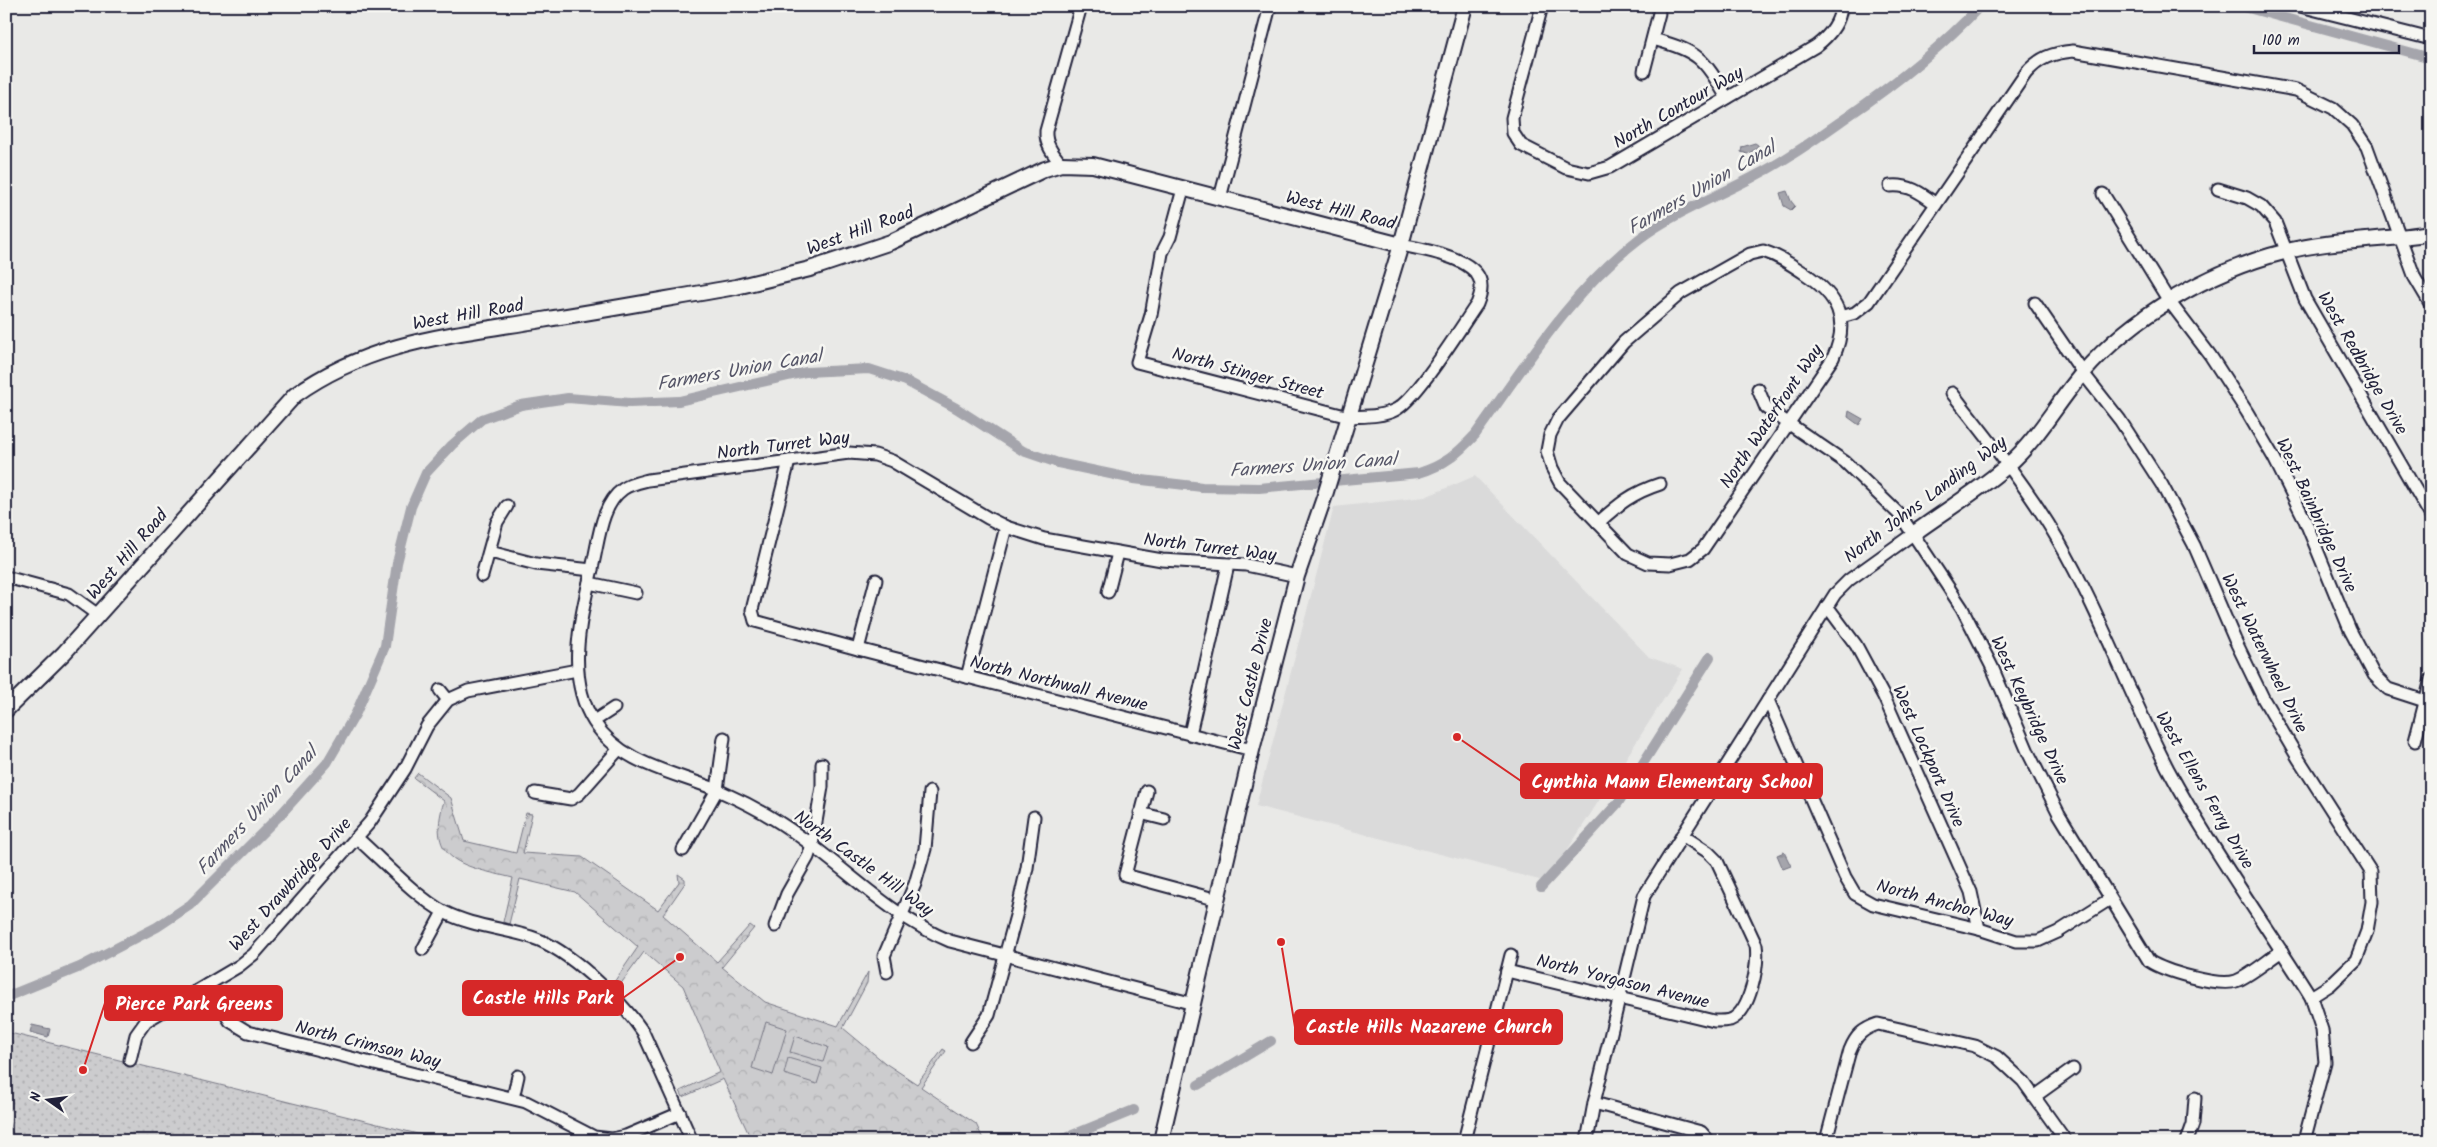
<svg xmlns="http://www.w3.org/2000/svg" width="2437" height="1147" font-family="Kalam,sans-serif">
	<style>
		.built { fill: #dadada }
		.grass { fill: url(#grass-dots); stroke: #777784 }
		.forest { fill: url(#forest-crowns); stroke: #777784 }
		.pitch { fill: #ccccce; stroke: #777784 }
		.water { fill: url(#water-ripples); stroke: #71717f }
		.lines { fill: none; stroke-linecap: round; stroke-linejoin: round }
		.canal { stroke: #a5a5ac; stroke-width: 10 }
		.minor-casing { stroke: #22223b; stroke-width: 15 }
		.tertiary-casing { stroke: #22223b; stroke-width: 18 }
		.minor { stroke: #f6f6f2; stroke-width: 11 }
		.tertiary { stroke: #f6f6f2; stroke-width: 14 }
		.labels { text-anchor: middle; stroke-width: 5; stroke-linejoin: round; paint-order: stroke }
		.street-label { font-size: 18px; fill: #22223b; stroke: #f6f6f2 }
		.water-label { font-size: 19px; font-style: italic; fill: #565668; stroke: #f6f6f2 }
		.leader { fill: none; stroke: #d62828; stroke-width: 2 }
		.callout-dot { fill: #d62828; stroke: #f6f6f2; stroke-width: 2 }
		.callout { fill: #d62828; stroke: #d62828; stroke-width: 2 }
		.callout-label { font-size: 19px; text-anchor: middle; font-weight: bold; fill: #fff }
	</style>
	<defs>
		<pattern id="grass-dots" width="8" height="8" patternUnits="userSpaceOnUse" patternTransform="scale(1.25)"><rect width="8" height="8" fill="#ccccce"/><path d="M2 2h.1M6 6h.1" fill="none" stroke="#afafb2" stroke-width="1.8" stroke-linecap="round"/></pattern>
		<pattern id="forest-crowns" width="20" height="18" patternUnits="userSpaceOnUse" patternTransform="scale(1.25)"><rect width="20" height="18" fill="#ccccce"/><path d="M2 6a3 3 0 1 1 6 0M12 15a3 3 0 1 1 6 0" fill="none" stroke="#afafb2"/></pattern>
		<pattern id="water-ripples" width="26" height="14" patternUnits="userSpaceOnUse" patternTransform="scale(1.25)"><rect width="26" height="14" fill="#a5a5ac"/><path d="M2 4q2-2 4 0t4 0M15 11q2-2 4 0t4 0" fill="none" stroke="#86868d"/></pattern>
	</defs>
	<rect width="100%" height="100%" fill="#e9e9e7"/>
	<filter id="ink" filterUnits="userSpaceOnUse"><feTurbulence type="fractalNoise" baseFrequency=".02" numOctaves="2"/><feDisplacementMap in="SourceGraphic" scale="10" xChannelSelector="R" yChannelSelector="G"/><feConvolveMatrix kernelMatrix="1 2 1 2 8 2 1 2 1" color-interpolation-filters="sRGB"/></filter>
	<g filter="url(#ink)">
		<polygon class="built" points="1475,476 1649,657 1683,669 1547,882 1256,806 1334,507 1425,497"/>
		<polygon class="grass" points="6,1032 446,1141 7,1141 14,1111 6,1108"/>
		<path class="forest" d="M418 773 451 798 464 841 516 853 526 813 532 814 523 853 582 857 658 910 679 882 678 874 685 879V883L663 915 717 962 750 925 754 928 722 967 765 1002 838 1026 868 972 867 983 843 1028 885 1063 917 1084 943 1049 946 1051 921 1087 976 1124 984 1141H752L723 1079 683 1097 680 1091 720 1072 683 986 644 952 617 989 612 985 638 947 575 892 520 879 509 924 503 922 513 878C465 866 425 863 444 801L414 778Z"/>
		<g class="pitch">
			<polygon points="766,1022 787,1029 773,1075 752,1068"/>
			<polygon points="795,1036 828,1047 823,1062 790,1052"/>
			<polygon points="788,1058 822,1068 817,1084 784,1074"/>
		</g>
		<g class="water">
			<polygon points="1755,143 1758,145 1758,148 1747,154 1741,152 1742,147"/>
			<polygon points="1787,191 1791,201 1795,206 1791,210 1784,206 1780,193"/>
			<polygon points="1849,411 1863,419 1859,425 1848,417"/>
			<polygon points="1784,852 1791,866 1783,869 1777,855"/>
			<polygon points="32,1025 50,1029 48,1037 30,1032"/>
		</g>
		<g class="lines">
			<g class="canal">
				<polyline points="2241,6 2431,58"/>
				<polyline points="1541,887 1618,803 1710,657"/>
				<path d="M6 997 80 967 157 927 190 905 282 813 327 763 356 713 385 646 397 563 411 507 426 473 452 445 482 419 521 405 568 398 630 403 679 401 806 372 869 369 906 381 956 408 1023 451 1058 463 1134 479 1202 487 1259 488 1419 473C1445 465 1457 454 1475 435 1525 366 1571 291 1639 239 1674 212 1717 197 1755 176 1788 159 1817 138 1847 117 1895 84 1940 49 1980 6"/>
				<polyline points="1198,1085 1271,1041"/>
				<polyline points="1058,1141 1134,1110"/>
			</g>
			<g class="minor-casing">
				<g id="minor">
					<path d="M1542 6 1512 118 1513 133 1521 145 1566 168 1589 173 1610 167 1816 46C1829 36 1840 24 1841 6"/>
					<polyline points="2300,6 2431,39"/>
					<path d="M1653 39C1699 52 1703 57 1727 98"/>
					<polyline points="1644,71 1659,13"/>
					<path d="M1061 164C1053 154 1045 144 1046 131L1081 6"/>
					<path d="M1890 186C1909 184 1921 193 1936 204"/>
					<path d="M1183 189 1170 237 1162 253 1151 315 1137 362 1349 417C1364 416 1381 417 1395 410 1416 400 1461 327 1477 304 1479 299 1481 293 1481 288 1483 258 1423 250 1401 245"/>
					<polyline points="2218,189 2247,198 2261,206 2275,222 2305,299 2431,516"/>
					<polyline points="2103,194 2169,301 2210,355 2247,412 2274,458 2304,518 2350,630 2374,675 2388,689 2425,701"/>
					<polyline points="1220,198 1270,6"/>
					<path d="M1763 251C1779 256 1790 264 1804 273 1837 295 1851 319 1833 358L1703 549 1690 559 1670 564 1648 563 1628 554 1560 483 1552 468 1547 451 1550 435 1558 419 1624 342 1681 293 1750 254Z"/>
					<polyline points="2035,303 2083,373 2120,420 2162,485 2194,545 2235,640 2264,700 2298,758 2371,872 2372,902 2367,931 2356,960 2330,985 2311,997"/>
					<path d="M1841 317 1855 313 1869 302 2026 73C2039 58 2052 53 2073 51L2296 90 2333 108 2352 125 2367 147 2415 278 2431 305"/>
					<path d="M1758 389 1766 408 1845 462 1900 515 1913 534 1962 608 1992 667 2029 754 2059 814 2149 961C2164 971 2218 987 2236 981 2250 976 2269 959 2282 951"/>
					<path d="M1952 393C1989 440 2028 488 2058 540 2101 614 2129 694 2168 769 2210 847 2264 922 2311 997L2322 1030 2325 1062 2304 1141"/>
					<polyline points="789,461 752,610 755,621 858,649 1252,750"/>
					<path d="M1598 523C1619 504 1632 493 1660 484"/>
					<polyline points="490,552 536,564 592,570"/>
					<polyline points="482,576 497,522 507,506"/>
					<polyline points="6,577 69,594 98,615"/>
					<polyline points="589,583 636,593"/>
					<polyline points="1108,592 1118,553"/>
					<polyline points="1827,606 1856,645 1884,697 1971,892 1979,929"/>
					<polyline points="858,649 876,580"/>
					<polyline points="967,677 1006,527"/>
					<polyline points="440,690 448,700"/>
					<polyline points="1768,700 1845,877 1855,894 1873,904 1979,929 2016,941 2038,941 2058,932 2110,899"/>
					<polyline points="594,721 614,708"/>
					<polyline points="1190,734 1228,565"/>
					<polyline points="2415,741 2431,679"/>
					<polyline points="1147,791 1125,875 1218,900"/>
					<polyline points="535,793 571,799 579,794 619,749"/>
					<polyline points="1140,813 1164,819"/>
					<path d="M357 838C381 859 417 898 444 912 471 926 503 928 531 937 569 949 621 1000 643 1032L692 1141"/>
					<polyline points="683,850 717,790 724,738"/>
					<polyline points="775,926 787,894 808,857 812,845 822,787 822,764"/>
					<polyline points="423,949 443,912"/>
					<path d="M1507 971 1714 1021C1719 1021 1726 1021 1730 1020 1751 1012 1759 964 1756 945L1717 861 1708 852 1682 835"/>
					<polyline points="887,972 884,956 915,884 925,849 930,792"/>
					<polyline points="207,985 230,1021 248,1032 526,1102 594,1137 612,1139 626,1136 680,1113"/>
					<path d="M1194 1004 950 941C892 917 852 874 802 838 778 820 751 805 724 793 678 772 623 767 594 722 564 675 582 614 593 564 599 539 601 505 623 489 630 484 640 482 648 480L849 453 875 455 892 461 988 518 1006 527 1044 539 1162 560 1246 565 1297 576"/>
					<polyline points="971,1042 989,1015 1017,912 1027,868 1034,817"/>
					<polyline points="130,1060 136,1035 146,1021 239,966 254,954 370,822 405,769 427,726 448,700 468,691 577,670"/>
					<polyline points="2034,1097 2073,1069"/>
					<polyline points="513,1098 518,1076"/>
					<polyline points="1594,1103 1701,1132 1709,1141"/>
					<polyline points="1464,1141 1511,955"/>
					<polyline points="1587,1141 1594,1103 1644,896 1835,594 1849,580 1913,534"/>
					<path d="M1826 1141 1850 1050C1856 1035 1863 1029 1878 1024L1975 1046 1997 1057 2023 1081 2066 1141"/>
					<polyline points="2187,1141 2193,1124 2195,1098"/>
				</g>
			</g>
			<g class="tertiary-casing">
				<g id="tertiary">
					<path d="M1913 534C1943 512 1981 489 2008 465 2038 439 2057 403 2082 374 2133 315 2209 271 2284 252 2332 239 2383 241 2431 233"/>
					<path d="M6 710 64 653 295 395C370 341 453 335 542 320 606 310 671 298 736 287L810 269 891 242 1045 169 1061 164 1093 165 1401 245"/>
					<polyline points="1161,1141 1252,750 1297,576 1325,495 1401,245 1465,6"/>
				</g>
			</g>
			<use href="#minor" class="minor"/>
			<use href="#tertiary" class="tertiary"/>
		</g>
	</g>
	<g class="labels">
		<g class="street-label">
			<text transform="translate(1678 107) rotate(-30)" y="6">North Contour Way</text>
			<text transform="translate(1341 210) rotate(14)" y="6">West Hill Road</text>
			<text transform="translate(860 230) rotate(-20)" y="6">West Hill Road</text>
			<text transform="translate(468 314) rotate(-10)" y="6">West Hill Road</text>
			<text transform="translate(2363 363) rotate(60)" y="6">West Redbridge Drive</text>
			<text transform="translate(1248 373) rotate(15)" y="6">North Stinger Street</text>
			<text transform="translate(1771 416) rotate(-56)" y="6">North Waterfront Way</text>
			<text transform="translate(783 445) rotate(-7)" y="6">North Turret Way</text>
			<text transform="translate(1925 499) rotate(-37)" y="6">North Johns Landing Way</text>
			<text transform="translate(2317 515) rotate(65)" y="6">West Bainbridge Drive</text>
			<text transform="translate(1210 547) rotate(7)" y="6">North Turret Way</text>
			<text transform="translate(127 554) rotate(-49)" y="6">West Hill Road</text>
			<text transform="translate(2265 653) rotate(64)" y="6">West Waterwheel Drive</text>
			<text transform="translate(1059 683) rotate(14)" y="6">North Northwall Avenue</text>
			<text transform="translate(1250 684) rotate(-76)" y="6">West Castle Drive</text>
			<text transform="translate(2030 710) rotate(65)" y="6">West Keybridge Drive</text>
			<text transform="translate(1929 756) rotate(66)" y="6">West Lockport Drive</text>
			<text transform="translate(2205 790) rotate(60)" y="6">West Ellens Ferry Drive</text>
			<text transform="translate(864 863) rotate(36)" y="6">North Castle Hill Way</text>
			<text transform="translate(290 884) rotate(-48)" y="6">West Drawbridge Drive</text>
			<text transform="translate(1945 903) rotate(15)" y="6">North Anchor Way</text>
			<text transform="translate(1623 981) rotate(14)" y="6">North Yorgason Avenue</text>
			<text transform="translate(368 1044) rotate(14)" y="6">North Crimson Way</text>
		</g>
		<g class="water-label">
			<text transform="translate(1701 187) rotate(-30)" y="7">Farmers Union Canal</text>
			<text transform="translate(739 369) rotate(-10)" y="7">Farmers Union Canal</text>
			<text transform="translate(1313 464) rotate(-4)" y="7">Farmers Union Canal</text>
			<text transform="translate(256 810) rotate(-47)" y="7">Farmers Union Canal</text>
		</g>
	</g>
	<path class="leader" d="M1457 737L1521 781M680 957L623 998M83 1070L105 1003M1281 942L1295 1027"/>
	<g class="callout-dot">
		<circle cx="1457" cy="737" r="5"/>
		<circle cx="680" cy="957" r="5"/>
		<circle cx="83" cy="1070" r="5"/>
		<circle cx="1281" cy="942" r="5"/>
	</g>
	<g class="callout">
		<rect x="1521" y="764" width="301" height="34" rx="5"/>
		<rect x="463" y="981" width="160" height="34" rx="5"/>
		<rect x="105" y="986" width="177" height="34" rx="5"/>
		<rect x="1295" y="1010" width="267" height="34" rx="5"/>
	</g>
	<g class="callout-label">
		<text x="1672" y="788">Cynthia Mann Elementary School</text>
		<text x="543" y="1004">Castle Hills Park</text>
		<text x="194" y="1010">Pierce Park Greens</text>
		<text x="1429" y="1033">Castle Hills Nazarene Church</text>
	</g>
	<rect width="2437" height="1147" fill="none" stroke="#f6f6f2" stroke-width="25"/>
	<rect x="12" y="12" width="2412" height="1122" fill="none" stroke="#22223b" stroke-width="2" filter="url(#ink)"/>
	<g transform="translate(48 1100) rotate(284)" stroke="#f6f6f2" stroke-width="4" paint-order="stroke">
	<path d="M0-4L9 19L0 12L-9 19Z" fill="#22223b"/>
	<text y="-8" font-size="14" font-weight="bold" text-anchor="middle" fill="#22223b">N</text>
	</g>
	<path d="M2254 45v8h145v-8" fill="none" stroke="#22223b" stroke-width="2.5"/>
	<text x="2262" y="45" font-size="15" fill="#22223b" stroke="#f6f6f2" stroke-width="4" paint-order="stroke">100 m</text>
</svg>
